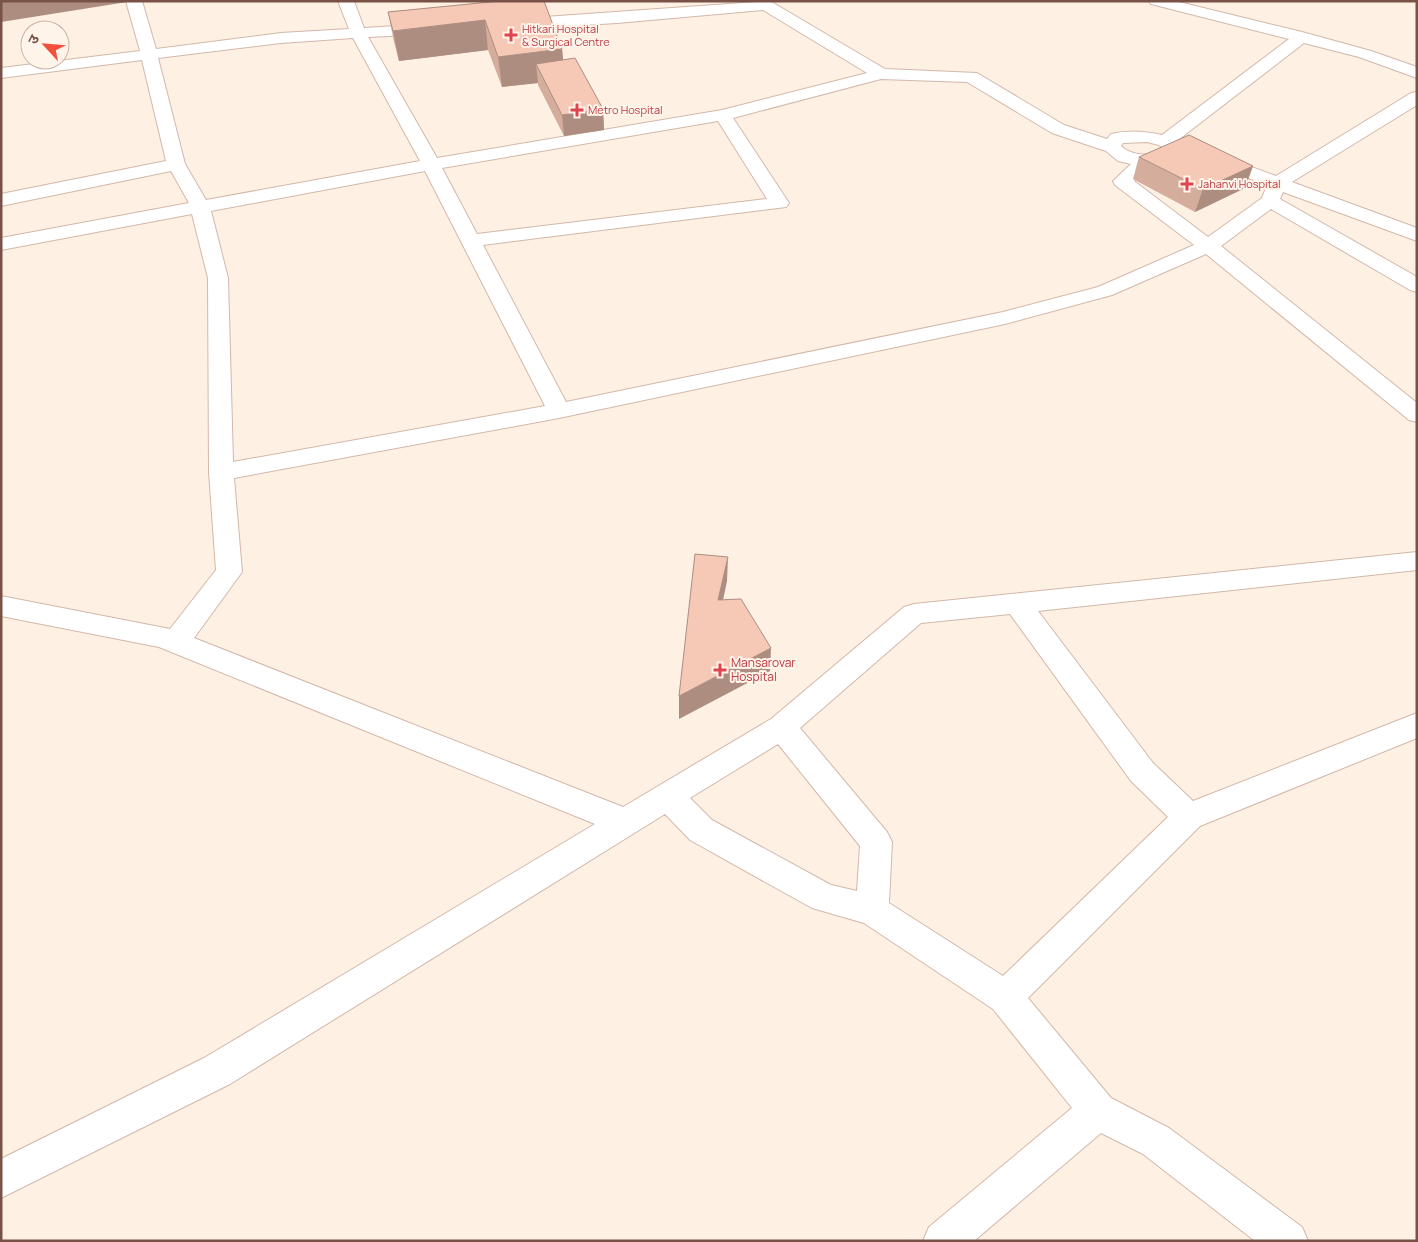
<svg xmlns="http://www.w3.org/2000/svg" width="1418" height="1242" font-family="Manrope,'Noto Sans Devanagari',sans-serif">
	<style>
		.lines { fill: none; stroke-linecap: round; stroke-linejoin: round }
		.minor-casing { stroke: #d2b8aa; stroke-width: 2 }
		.minor { fill: #fff; fill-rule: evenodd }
		.wall { fill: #d4ad9d }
		.shaded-wall { fill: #ac8d80 }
		.building { fill: #f6c9b7; stroke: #ac8d80 }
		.health-dot { fill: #e0444e; stroke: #fff4ea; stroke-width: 2 }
		.labels { text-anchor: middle; stroke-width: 4; stroke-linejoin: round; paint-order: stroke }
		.far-health-label { font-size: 11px; fill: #be3a42; stroke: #fff4ea; text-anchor: start }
		.health-label { font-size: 12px; fill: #be3a42; stroke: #fff4ea; text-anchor: start }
	</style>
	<rect width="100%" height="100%" fill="#fef0e2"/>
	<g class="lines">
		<g class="minor-casing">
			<path id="minor" d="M126 1H142L156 49 281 33 349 29 338 1H354L364 28 428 24 434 26 436 29 434 32 428 34 368 37 437 158 722 110 867 73 763 10 617 23 516 29 510 27 508 24 510 21 516 19 770 1 885 69 977 73 1064 125 1107 139 1111 134C1127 130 1145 131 1162 135L1289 39 1151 4 1149 1H1175L1302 32 1371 51 1417 67V78L1359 57 1304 43 1178 140 1276 176 1411 93 1417 92V105L1292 182 1417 228V241L1283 192 1280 199 1417 277V292L1410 290 1271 209 1221 246 1417 403V422L1409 420 1206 254 1112 295 1005 324 559 418 234 478 242 572 194 638 623 807 771 719 904 607 914 604 1417 552V570L1038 611 1153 763 1193 801 1417 713V738L1200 826 1028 998 1111 1098 1169 1128 1302 1227 1308 1241H1255L1143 1154 1101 1133 974 1241H923L929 1227 1072 1108 993 1009 864 923 812 908 690 840 665 814 230 1084 1 1198V1159L204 1058 595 824 159 647 1 616V596L170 629 216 570 209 472 208 278 192 214 1 250V238L189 203 171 171 1 206V194L166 161 142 60 1 78V68L140 51ZM353 38 420 161 206 200 185 164 158 58 281 43ZM881 79 967 82 1052 133 1106 151 1118 161 1131 164 1113 181 1115 185 1194 245 1098 287 1003 312 566 402 483 245 786 207 789 203 733 118ZM718 121 767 199 477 234 442 168ZM1147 142 1159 145 1166 150C1152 156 1133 157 1121 146L1123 143ZM1184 154 1267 185 1262 198 1208 237 1134 181 1153 164 1176 159ZM425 171 545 406 233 462 228 278 211 211ZM1010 614 1131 781 1168 817 1003 976 889 903 892 842 887 832 800 728 921 623ZM778 744 860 846 857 891 831 885 712 820 690 798Z"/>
		</g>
		<use href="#minor" class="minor"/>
	</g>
	<g class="wall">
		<polygon points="500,1 562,49 563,60 603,109 604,130 564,136 538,85 538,83 502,87 488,50 399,61 394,42 388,12"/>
		<polygon points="1139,157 1253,166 1245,188 1195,212 1133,179"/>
	</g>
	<g class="shaded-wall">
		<polygon points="1,1 127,1 127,2 1,22"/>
		<polygon points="485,20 488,50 399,61 393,31"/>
		<polygon points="562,49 565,79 536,64 538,83 502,87 498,57"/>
		<polygon points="603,109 604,130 564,136 562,115"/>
		<polygon points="1253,166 1245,188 1195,212 1203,189"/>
		<polygon points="728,557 727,581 718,624 718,600"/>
		<polygon points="771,648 770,671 679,719 679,696"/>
	</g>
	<g class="building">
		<polygon points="500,1 544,1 562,49 498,57 485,20 393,31 388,12"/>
		<polygon points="575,58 603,109 562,115 536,64"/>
		<polygon points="1189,135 1253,166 1203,189 1139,157"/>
		<polygon points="695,554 728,557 718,600 741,599 771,648 679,696"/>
	</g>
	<g class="health-dot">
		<path d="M508.5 27.5h5v5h5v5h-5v5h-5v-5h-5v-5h5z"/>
		<path d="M574.5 102.5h5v5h5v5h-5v5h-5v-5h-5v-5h5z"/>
		<path d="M1184.5 176.5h5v5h5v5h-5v5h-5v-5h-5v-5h5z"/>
		<path d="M717.5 662.5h5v5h5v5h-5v5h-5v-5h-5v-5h5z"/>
	</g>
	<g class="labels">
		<g class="far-health-label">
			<text x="522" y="33">Hitkari Hospital<tspan x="522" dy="13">&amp; Surgical Centre</tspan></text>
			<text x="588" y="114">Metro Hospital</text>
			<text x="1198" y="188">Jahanvi Hospital</text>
		</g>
		<g class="health-label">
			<text x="731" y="667">Mansarovar<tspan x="731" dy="14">Hospital</tspan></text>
		</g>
	</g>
	<rect width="1418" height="1242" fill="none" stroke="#785246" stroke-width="5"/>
	<g transform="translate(45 45) rotate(296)"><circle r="24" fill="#fff4ea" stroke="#c9b3a8"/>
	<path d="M0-4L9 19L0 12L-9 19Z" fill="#f24f3d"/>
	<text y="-8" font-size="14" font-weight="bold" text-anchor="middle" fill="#785246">उ</text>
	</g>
</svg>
